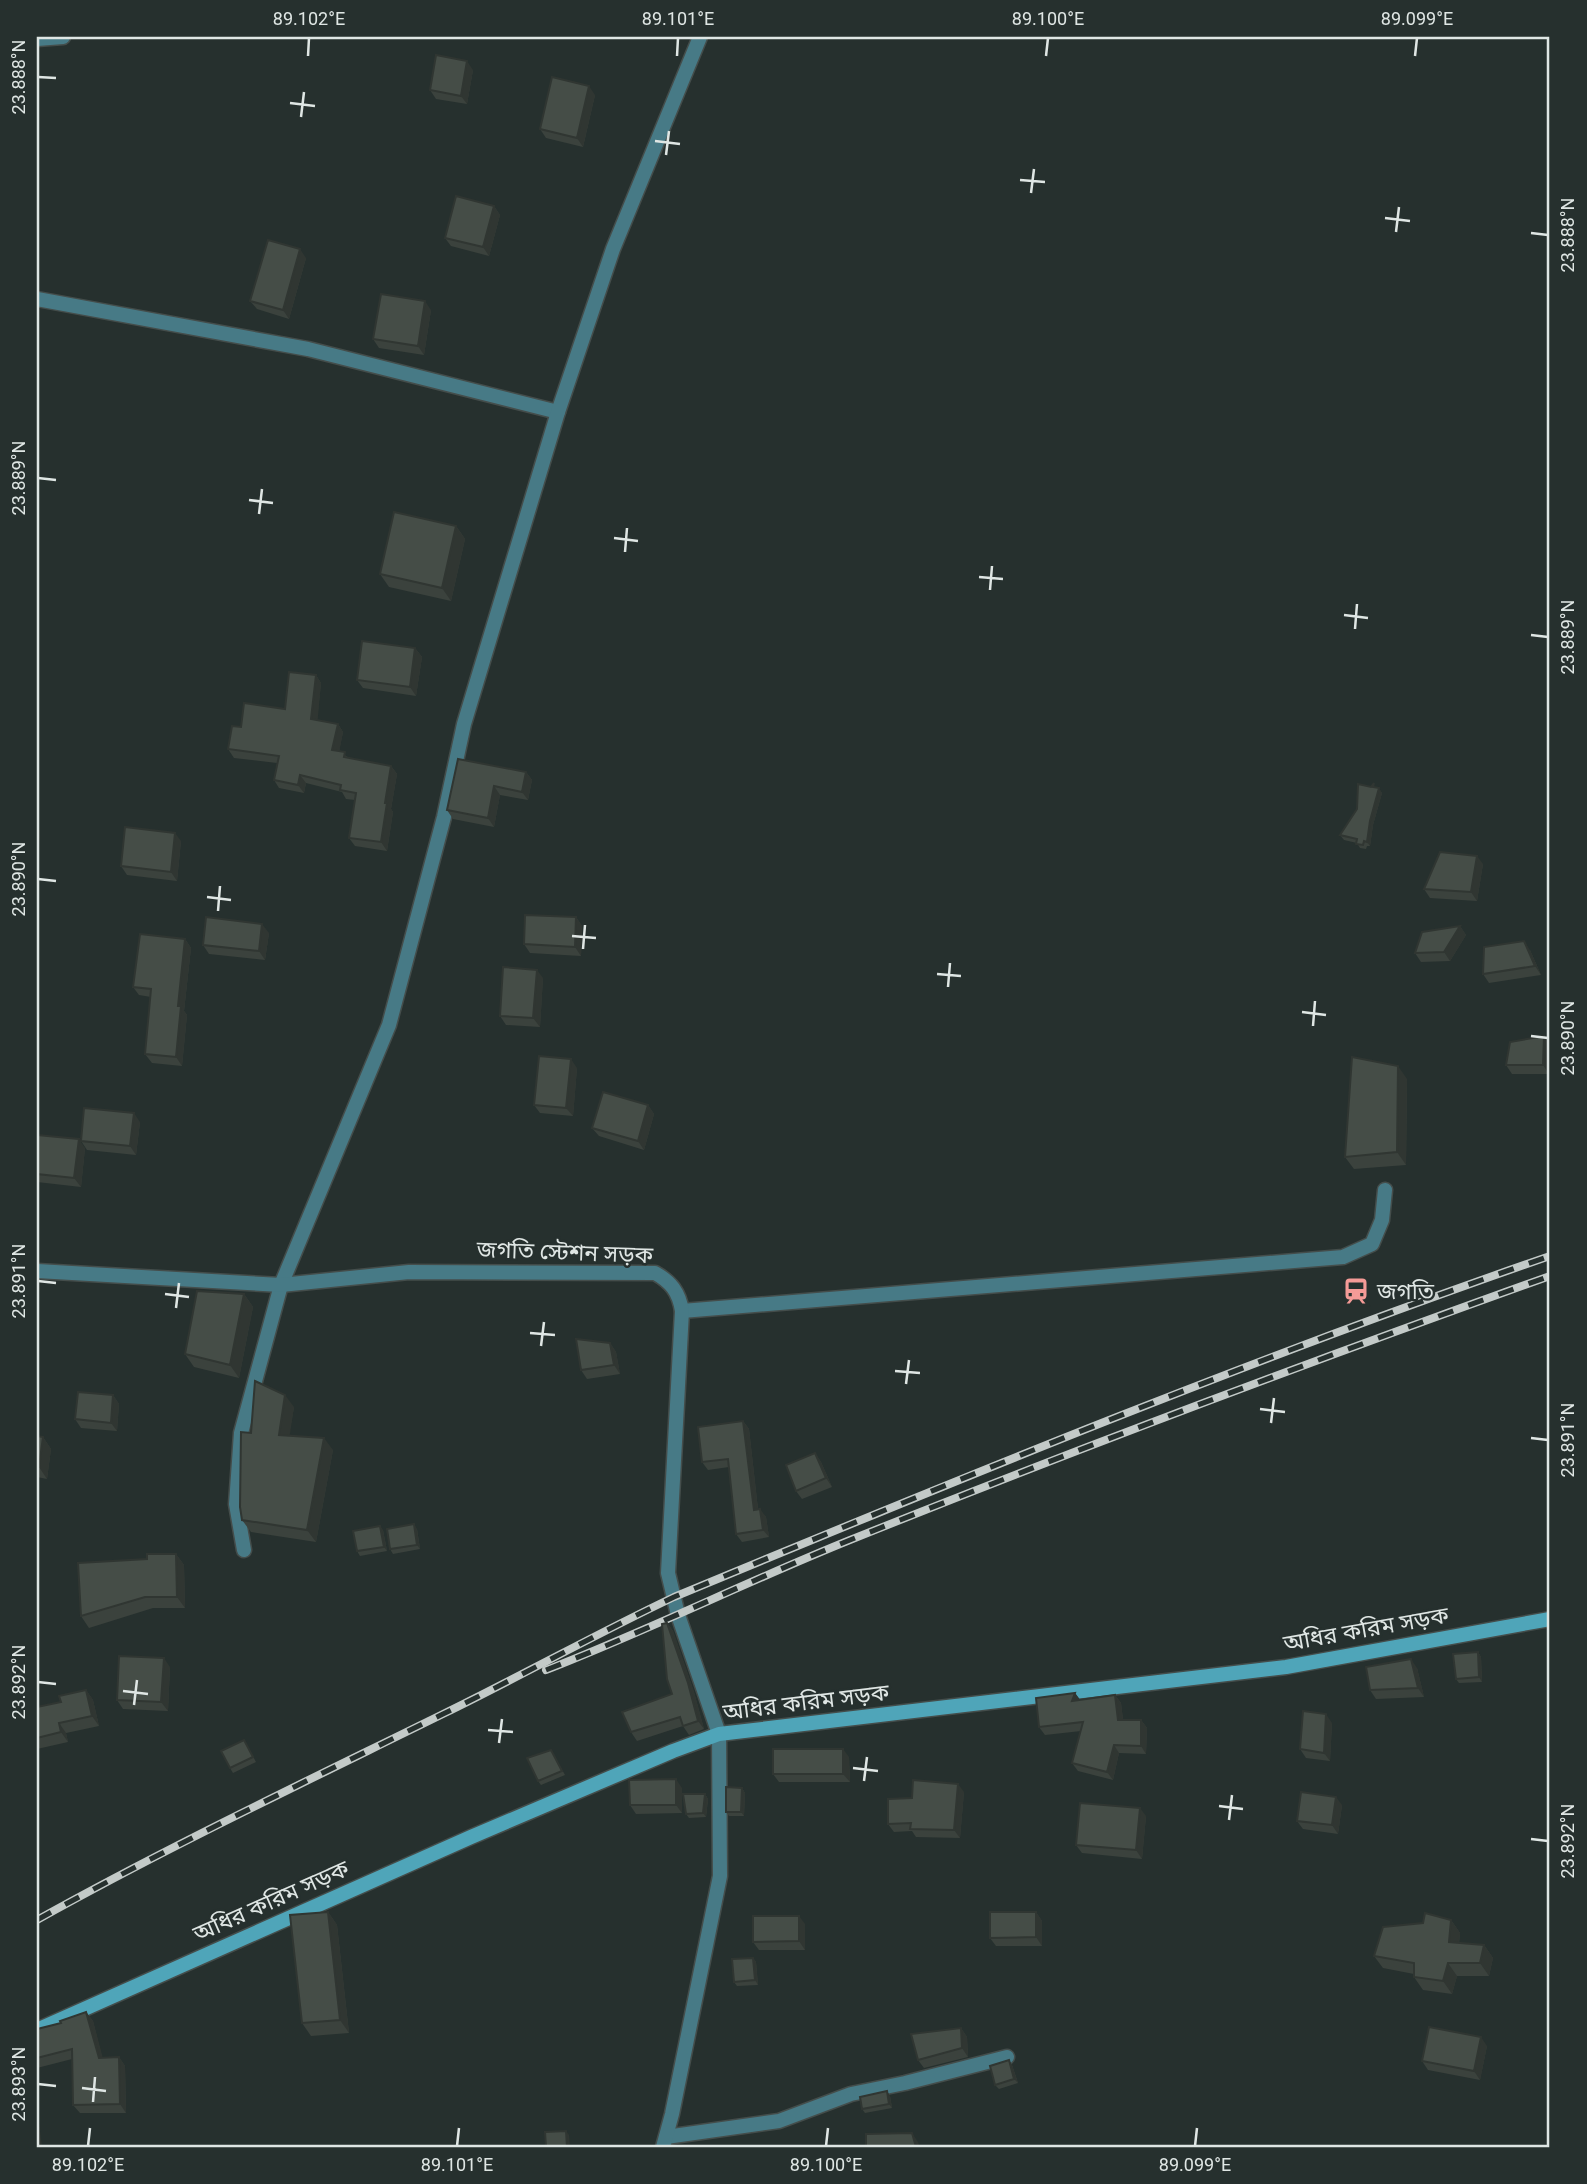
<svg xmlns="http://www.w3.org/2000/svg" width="1587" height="2184" font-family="Roboto,'Noto Sans Bengali',sans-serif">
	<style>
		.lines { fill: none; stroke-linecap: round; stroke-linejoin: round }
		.minor-casing { stroke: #444d4b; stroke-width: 17 }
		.tertiary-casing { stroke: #444d4b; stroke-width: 17 }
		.secondary-casing { stroke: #444d4b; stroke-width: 17 }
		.minor { stroke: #477a86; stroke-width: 14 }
		.tertiary { stroke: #477a86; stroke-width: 14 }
		.secondary { stroke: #4fa5b9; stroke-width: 14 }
		.rail-casing { stroke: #c3cac8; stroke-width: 8 }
		.rail { stroke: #26302e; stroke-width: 5; stroke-dasharray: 16; stroke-linecap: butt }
		.wall { fill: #3b423d }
		.shaded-wall { fill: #303632 }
		.building { fill: #454d47; stroke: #303632; stroke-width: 2 }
		.ticks { fill: none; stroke: #dfe6e4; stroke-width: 2.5 }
		.labels { text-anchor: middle; stroke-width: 5; stroke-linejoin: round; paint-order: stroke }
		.street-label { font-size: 23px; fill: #dfe6e4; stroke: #26302e }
		.poi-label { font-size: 23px; fill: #dfe6e4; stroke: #26302e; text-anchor: start }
		.neatline { fill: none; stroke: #dfe6e4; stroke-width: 2.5 }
		.ticks-label { font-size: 18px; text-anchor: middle; fill: #dfe6e4 }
	</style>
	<rect width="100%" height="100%" fill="#26302e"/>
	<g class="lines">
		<g class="minor-casing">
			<g id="minor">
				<polyline points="37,39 63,37"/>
				<polyline points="37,299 308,349 558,412"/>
				<polyline points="682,1311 1343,1257 1372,1244 1382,1220 1385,1190"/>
				<polyline points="244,1550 236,1504 241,1433 281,1285 389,1025 444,817 464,724 558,412 613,249 700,37"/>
				<polyline points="666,2137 779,2121 851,2094 905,2083 1007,2057"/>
				<polyline points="663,2147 672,2114 720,1876 719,1734"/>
			</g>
		</g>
		<g class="tertiary-casing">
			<path id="tertiary" d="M37 1271 281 1285 409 1272 655 1273C671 1282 679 1292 682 1311L668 1573 678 1615 719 1734"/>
		</g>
		<g class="secondary-casing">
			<polyline id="secondary" points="37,2030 471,1837 673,1751 719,1734 1286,1667 1550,1619"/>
		</g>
		<use href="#minor" class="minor"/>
		<use href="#tertiary" class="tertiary"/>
		<use href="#secondary" class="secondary"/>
		<g class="rail-casing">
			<g id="rail">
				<path d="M546 1670C649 1630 748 1581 850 1540 1082 1447 1315 1360 1550 1276"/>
				<path d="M37 1920C170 1846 307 1781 443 1714 521 1676 596 1634 674 1597 964 1477 1254 1358 1550 1256"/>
			</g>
		</g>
		<use href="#rail" class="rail"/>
	</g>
	<g class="wall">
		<polygon points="473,70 467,104 436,99 430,90"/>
		<polygon points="595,95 583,147 546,138 540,129"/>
		<polygon points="494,206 500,215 489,256 451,246 445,238"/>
		<polygon points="306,258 289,319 257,309 250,301"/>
		<polygon points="431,310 424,355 379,348 373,339"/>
		<polygon points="456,526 465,539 451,601 389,587 380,574"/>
		<polygon points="415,648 422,657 416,696 363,688 357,680"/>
		<polygon points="316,675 321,683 317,720 338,724 343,732 339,751 349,758 391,766 397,774 391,809 393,812 387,851 355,846 349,838 355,800 346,799 342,792 306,783 304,793 279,788 274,780 277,763 234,758 228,749 241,727 285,709"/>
		<polygon points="458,759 526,772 532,780 528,800 500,795 494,827 453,819 447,810"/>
		<polygon points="1377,787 1382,793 1373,825 1370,846 1367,846 1366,849 1360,848 1357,843 1344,840 1340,835"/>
		<polygon points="181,841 177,881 127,875 121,866"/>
		<polygon points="1483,864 1477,901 1430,898 1424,889"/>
		<polygon points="576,917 582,926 581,956 530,953 524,944"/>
		<polygon points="1460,926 1466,935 1450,961 1421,962 1415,953"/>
		<polygon points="269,933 265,960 209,954 203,945"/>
		<polygon points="185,939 191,948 184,1011 187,1015 182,1066 152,1063 145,1054 151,997 139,995 133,987"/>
		<polygon points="1530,950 1541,975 1489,983 1483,974"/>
		<polygon points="543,978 540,1027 506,1025 500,1016"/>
		<polygon points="1544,1036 1550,1045 1549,1074 1512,1074 1506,1065"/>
		<polygon points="577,1068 573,1116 540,1113 534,1105"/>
		<polygon points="1407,1079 1406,1165 1354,1169 1345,1157"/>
		<polygon points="648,1105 654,1114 644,1150 599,1136 592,1128"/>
		<polygon points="140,1122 136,1155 87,1150 81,1141"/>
		<polygon points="37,1135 85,1148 81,1187 37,1182"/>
		<polygon points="244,1294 253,1307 239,1378 194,1367 185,1354"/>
		<polygon points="610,1343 616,1352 620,1374 587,1379 581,1370"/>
		<polygon points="113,1395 119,1404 117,1431 81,1428 75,1419"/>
		<polygon points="294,1407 289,1435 333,1450 316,1542 251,1532 242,1520 251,1433"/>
		<polygon points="743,1421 749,1429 758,1509 766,1517 769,1537 742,1542 736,1534 729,1467 708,1470 702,1462"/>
		<polygon points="37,1436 43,1437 51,1449 47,1479 37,1477"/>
		<polygon points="815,1453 821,1462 832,1487 802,1499 796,1491"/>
		<polygon points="417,1529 420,1549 393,1554 390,1549"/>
		<polygon points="383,1530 387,1551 360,1556 357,1551"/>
		<polygon points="176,1554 184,1565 185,1608 153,1608 89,1628 81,1616 147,1559"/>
		<polygon points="667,1623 673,1631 694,1692 704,1729 689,1735 683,1726 637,1741 631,1732 672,1694"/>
		<polygon points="1478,1652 1481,1657 1482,1682 1459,1683 1456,1679"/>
		<polygon points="170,1667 168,1711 123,1709 117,1700"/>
		<polygon points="1417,1668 1424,1697 1376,1699 1370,1690"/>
		<polygon points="86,1690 93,1700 99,1726 66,1733 68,1742 37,1749 37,1707 61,1702"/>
		<polygon points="1075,1693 1080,1700 1115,1695 1121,1703 1123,1720 1141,1720 1147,1728 1146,1754 1119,1753 1113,1780 1078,1771 1072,1763 1081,1731 1045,1735 1039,1727"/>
		<polygon points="1332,1723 1330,1761 1306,1758 1300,1749"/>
		<polygon points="244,1740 256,1762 233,1773 230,1768"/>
		<polygon points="551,1750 565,1775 541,1785 538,1781"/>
		<polygon points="849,1757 850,1782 779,1782 773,1774"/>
		<polygon points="682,1788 682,1813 636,1814 630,1805"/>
		<polygon points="742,1788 745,1793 744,1816 729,1816 726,1812"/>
		<polygon points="964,1792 960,1838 916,1837 912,1831 894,1832 888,1824 912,1798"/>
		<polygon points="705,1794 708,1799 706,1817 689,1818 686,1814"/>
		<polygon points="1342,1805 1338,1834 1303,1829 1297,1821"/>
		<polygon points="1146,1816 1142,1859 1082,1853 1076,1845"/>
		<polygon points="328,1912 337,1925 349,2033 311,2036 302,2023"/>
		<polygon points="1036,1912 1042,1921 1042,1946 996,1946 990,1938"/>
		<polygon points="1451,1920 1460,1933 1459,1943 1484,1945 1493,1958 1489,1976 1457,1976 1452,1994 1423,1990 1414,1977 1414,1974 1383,1968 1374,1956"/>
		<polygon points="805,1924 805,1950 759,1950 753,1942"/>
		<polygon points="753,1958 756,1962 758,1985 737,1986 734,1982"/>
		<polygon points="86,2012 93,2021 102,2057 119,2057 125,2066 126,2113 80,2113 73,2105 72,2059 37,2068 37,2029 61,2023"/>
		<polygon points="961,2028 967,2037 968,2057 924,2068 918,2060"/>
		<polygon points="1487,2046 1480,2080 1428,2070 1422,2061"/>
		<polygon points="1009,2060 1012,2065 1018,2083 999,2089 995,2085"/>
		<polygon points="890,2096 892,2108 865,2113 862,2109"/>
	</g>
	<g class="shaded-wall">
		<polygon points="467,61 473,70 467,104 461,96"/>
		<polygon points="589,86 595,95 583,147 577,138"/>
		<polygon points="494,206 500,215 489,256 483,247"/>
		<polygon points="300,249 306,258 289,319 283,310"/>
		<polygon points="425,301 431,310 424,355 418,346"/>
		<polygon points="456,526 465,539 451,601 442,588"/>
		<polygon points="415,648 422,657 416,696 410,687"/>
		<polygon points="316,675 321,683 317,727 311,719"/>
		<polygon points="338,724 343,732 338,758 332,750"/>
		<polygon points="391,766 397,774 391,809 393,812 387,851 381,842 385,803"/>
		<polygon points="526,772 532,780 528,800 522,792"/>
		<polygon points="300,775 306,783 304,793 298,785"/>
		<polygon points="494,786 500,795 494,827 488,818"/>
		<polygon points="1379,788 1382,793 1373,825 1370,846 1367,842 1370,821"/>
		<polygon points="37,826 40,831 37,883"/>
		<polygon points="175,833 181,841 177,881 171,872"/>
		<polygon points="1477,856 1483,864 1477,901 1471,892"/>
		<polygon points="576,917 582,926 581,956 575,947"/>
		<polygon points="262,924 269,933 265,960 259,951"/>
		<polygon points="1460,926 1466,935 1450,961 1444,952"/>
		<polygon points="185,939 191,948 184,1011 187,1015 182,1066 176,1057 178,1006"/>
		<polygon points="1524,941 1530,950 1541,975 1535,966"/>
		<polygon points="537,970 543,978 540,1027 533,1018"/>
		<polygon points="1544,1036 1550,1045 1549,1074 1543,1065"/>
		<polygon points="571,1059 577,1068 573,1116 566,1108"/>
		<polygon points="1398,1066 1407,1079 1406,1165 1397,1152"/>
		<polygon points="648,1105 654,1114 644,1150 638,1141"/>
		<polygon points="134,1113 140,1122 136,1155 130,1146"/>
		<polygon points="79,1139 85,1148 81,1187 74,1178"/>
		<polygon points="244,1294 253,1307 239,1378 230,1365"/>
		<polygon points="610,1343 616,1352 620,1374 614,1365"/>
		<polygon points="113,1395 119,1404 117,1431 111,1423"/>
		<polygon points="285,1395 294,1407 288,1447 279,1435"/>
		<polygon points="743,1421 749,1429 759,1518 754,1510"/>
		<polygon points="43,1437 51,1449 47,1479 39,1467"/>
		<polygon points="324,1438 333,1450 316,1542 307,1530"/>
		<polygon points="815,1453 821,1462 832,1487 826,1478"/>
		<polygon points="760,1509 766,1517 769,1537 763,1530"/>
		<polygon points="414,1524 417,1529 420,1549 417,1545"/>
		<polygon points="380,1526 383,1530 387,1551 384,1547"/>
		<polygon points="176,1554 184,1565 185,1608 177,1597"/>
		<polygon points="667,1623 673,1631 694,1692 704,1729 698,1721"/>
		<polygon points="1478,1652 1481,1657 1482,1682 1479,1677"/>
		<polygon points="164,1658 170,1667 168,1711 161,1702"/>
		<polygon points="1411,1659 1417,1668 1424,1697 1418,1688"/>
		<polygon points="86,1690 93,1700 99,1726 92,1716"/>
		<polygon points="1075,1693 1081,1701 1072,1701"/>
		<polygon points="1115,1695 1121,1703 1124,1728 1118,1720"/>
		<polygon points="1326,1714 1332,1723 1330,1761 1324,1753"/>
		<polygon points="1141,1720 1147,1728 1146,1754 1141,1746"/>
		<polygon points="59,1723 66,1733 68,1742 61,1732"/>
		<polygon points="1114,1745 1119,1753 1113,1780 1107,1772"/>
		<polygon points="843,1749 849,1757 850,1782 843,1774"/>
		<polygon points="676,1779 682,1788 682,1813 676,1805"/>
		<polygon points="958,1784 964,1792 960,1838 954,1830"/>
		<polygon points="742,1788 745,1793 744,1816 741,1812"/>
		<polygon points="705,1794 708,1799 706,1817 703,1813"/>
		<polygon points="1336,1797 1342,1805 1338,1834 1332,1825"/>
		<polygon points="1140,1808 1146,1816 1142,1859 1136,1850"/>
		<polygon points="328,1912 337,1925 349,2033 340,2020"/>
		<polygon points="1036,1912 1042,1921 1042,1946 1036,1937"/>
		<polygon points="799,1916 805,1924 805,1950 799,1941"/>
		<polygon points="1451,1920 1460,1933 1458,1955 1449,1942"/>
		<polygon points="1484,1945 1493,1958 1489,1976 1480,1963"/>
		<polygon points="753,1958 756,1962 758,1985 755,1980"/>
		<polygon points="1448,1963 1457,1976 1452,1994 1443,1981"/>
		<polygon points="86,2012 93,2021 105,2066 99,2058"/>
		<polygon points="961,2028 967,2037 968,2057 962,2048"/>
		<polygon points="1481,2037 1487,2046 1480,2080 1474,2071"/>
		<polygon points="119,2057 125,2066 126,2113 120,2104"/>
		<polygon points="1009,2060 1012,2065 1018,2083 1014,2079"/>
		<polygon points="887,2091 890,2096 892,2108 889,2104"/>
		<polygon points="37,2108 42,2147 40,2147 37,2143"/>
		<polygon points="566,2131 569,2135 570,2147 567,2147"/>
		<polygon points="912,2133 918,2142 920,2147 916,2147"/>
	</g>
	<g class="building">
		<polygon points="436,55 467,61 461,96 430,90"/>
		<polygon points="552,77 589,86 577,138 540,129"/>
		<polygon points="456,196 494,206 483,247 445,238"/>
		<polygon points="268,240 300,249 283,310 250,301"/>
		<polygon points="381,294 425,301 418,346 373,339"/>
		<polygon points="394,512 456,526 442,588 380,574"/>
		<polygon points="362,641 415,648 410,687 357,680"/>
		<polygon points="289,672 316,675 311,719 338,724 332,750 345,752 344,757 391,766 385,803 387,803 381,842 349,838 356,793 340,790 341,785 300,775 298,785 274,780 279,756 228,749 232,726 241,727 244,703 285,709"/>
		<polygon points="458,759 526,772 522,792 494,786 488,818 447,810"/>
		<polygon points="1374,783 1373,787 1379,788 1370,821 1367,842 1364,841 1363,845 1356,844 1357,839 1340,835 1357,809 1358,784 1371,787"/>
		<polygon points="125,827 175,833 171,872 121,866"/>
		<polygon points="1440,852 1477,856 1471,892 1424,889"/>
		<polygon points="525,915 576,917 575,947 524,944"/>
		<polygon points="206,917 262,924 259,951 203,945"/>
		<polygon points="1460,926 1444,952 1415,953 1422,932"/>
		<polygon points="140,934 185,939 178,1006 181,1006 176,1057 145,1054 151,989 133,987"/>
		<polygon points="1524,941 1535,966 1483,974 1484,947"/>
		<polygon points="503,967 537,970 533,1018 500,1016"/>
		<polygon points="1544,1036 1543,1065 1506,1065 1510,1042"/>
		<polygon points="539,1056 571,1059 566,1108 534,1105"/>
		<polygon points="1352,1057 1398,1066 1397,1152 1345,1157"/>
		<polygon points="603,1092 648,1105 638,1141 592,1128"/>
		<polygon points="84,1108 134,1113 130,1146 81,1141"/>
		<polygon points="37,1135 79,1139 74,1178 37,1174"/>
		<polygon points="197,1291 244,1294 230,1365 185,1354"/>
		<polygon points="576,1339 610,1343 614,1365 581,1370"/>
		<polygon points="255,1381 285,1395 279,1435 324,1438 307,1530 242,1520 240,1507 241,1432 251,1433"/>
		<polygon points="78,1392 113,1395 111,1423 75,1419"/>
		<polygon points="743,1421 754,1510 760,1509 763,1530 736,1534 728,1459 702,1462 698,1427"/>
		<polygon points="37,1436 43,1437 39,1467 37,1467"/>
		<polygon points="815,1453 826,1478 796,1491 786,1465"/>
		<polygon points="414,1524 417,1545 390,1549 387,1529"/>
		<polygon points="380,1526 384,1547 357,1551 353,1531"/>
		<polygon points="147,1554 176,1554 177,1597 145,1597 81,1616 78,1563 147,1559"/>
		<polygon points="667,1623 688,1683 698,1721 683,1726 680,1717 631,1732 622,1712 672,1694 667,1679 662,1624"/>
		<polygon points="1478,1652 1479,1677 1456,1679 1453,1654"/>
		<polygon points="119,1656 164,1658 161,1702 117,1700"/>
		<polygon points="1411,1659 1418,1688 1370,1690 1366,1667"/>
		<polygon points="86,1690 92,1716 59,1723 61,1732 37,1738 37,1707 61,1702 59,1696"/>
		<polygon points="1075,1693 1072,1701 1115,1695 1118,1720 1141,1720 1141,1746 1114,1745 1107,1772 1072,1763 1083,1722 1039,1727 1036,1698"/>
		<polygon points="1303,1711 1326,1714 1324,1753 1300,1749"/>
		<polygon points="244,1740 253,1757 230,1768 221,1751"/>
		<rect x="773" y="1749" width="70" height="25"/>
		<polygon points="551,1750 562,1771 538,1781 527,1758"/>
		<polygon points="676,1779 676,1805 630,1805 629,1780"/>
		<polygon points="913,1780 958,1784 954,1830 910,1829 911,1823 888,1824 888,1799 912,1798"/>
		<polygon points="726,1787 742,1788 741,1812 726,1812"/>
		<polygon points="1301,1792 1336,1797 1332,1825 1297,1821"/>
		<polygon points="683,1794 705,1794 703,1813 686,1814"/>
		<polygon points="1080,1803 1140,1808 1136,1850 1076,1845"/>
		<polygon points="328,1912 340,2020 302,2023 290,1915"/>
		<polygon points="990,1912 1036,1912 1036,1937 990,1938"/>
		<polygon points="1425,1913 1451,1920 1449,1942 1484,1945 1480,1963 1448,1963 1443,1981 1414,1977 1414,1963 1374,1956 1383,1927 1423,1923"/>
		<polygon points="753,1916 799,1916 799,1941 753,1942"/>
		<polygon points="753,1958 755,1980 734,1982 732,1959"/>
		<polygon points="86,2012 99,2058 119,2057 120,2104 73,2105 72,2049 37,2058 37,2029 61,2023 60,2021"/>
		<polygon points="1429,2027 1481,2037 1474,2071 1422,2061"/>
		<polygon points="961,2028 962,2048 918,2060 911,2034"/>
		<polygon points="1009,2060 1014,2079 995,2085 990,2066"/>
		<polygon points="887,2091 889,2104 862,2109 860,2097"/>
		<polygon points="566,2131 567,2147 546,2147 545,2132"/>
		<polygon points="912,2133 916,2147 866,2147 866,2134"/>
	</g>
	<path class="ticks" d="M308 56 309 38M677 56 678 38M1046 56 1048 38M1415 56 1417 38M38 77 56 78M290 103 315 106M301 117 304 92M655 141 680 144M666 155 669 131M1020 180 1045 182M1031 193 1034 169M1385 218 1410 221M1396 232 1399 207M1531 233 1548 235M38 478 56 480M249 500 273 503M259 514 262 489M614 538 638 541M625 552 627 528M979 577 1003 579M990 590 992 566M1344 615 1368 618M1355 629 1357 604M1531 635 1548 637M38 879 56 881M207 897 231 900M218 911 220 886M572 936 596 938M583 949 585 925M937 974 961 976M948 987 950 963M1302 1012 1326 1015M1313 1026 1315 1001M1531 1036 1548 1038M38 1281 56 1283M165 1294 189 1297M176 1308 179 1283M530 1333 555 1335M541 1346 544 1322M895 1371 920 1373M906 1384 909 1360M1260 1409 1285 1412M1271 1423 1274 1398M1531 1438 1548 1440M38 1682 56 1684M123 1691 148 1694M134 1705 137 1680M488 1730 513 1732M499 1743 502 1719M853 1768 878 1771M864 1781 867 1757M1219 1806 1243 1809M1229 1820 1232 1795M1531 1839 1548 1841M38 2084 56 2086M82 2088 106 2091M93 2102 95 2077M88 2146 90 2128M457 2146 459 2128M826 2146 828 2128M1195 2146 1197 2128"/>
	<defs>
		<g id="station-bare" transform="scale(2.1)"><path d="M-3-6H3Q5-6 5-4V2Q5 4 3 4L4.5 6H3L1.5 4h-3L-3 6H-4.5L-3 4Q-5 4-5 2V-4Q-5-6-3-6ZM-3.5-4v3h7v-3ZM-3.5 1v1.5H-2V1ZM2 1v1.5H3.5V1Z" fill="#f59b97" stroke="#26302e" stroke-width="2.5" paint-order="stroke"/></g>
	</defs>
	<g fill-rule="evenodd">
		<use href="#station-bare" x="1356" y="1291"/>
	</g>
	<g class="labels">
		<g class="street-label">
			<text transform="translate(565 1252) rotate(2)" y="8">জগতি স্টেশন সড়ক</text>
			<text transform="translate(1366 1629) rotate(-10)" y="8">অধির করিম সড়ক</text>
			<text transform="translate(806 1702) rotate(-7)" y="8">অধির করিম সড়ক</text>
			<text transform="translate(271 1901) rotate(-24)" y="8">অধির করিম সড়ক</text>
		</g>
		<g class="poi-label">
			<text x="1377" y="1299">জগতি</text>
		</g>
	</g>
	<rect width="1587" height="2184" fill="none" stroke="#26302e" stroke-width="77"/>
	<rect x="38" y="38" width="1510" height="2108" class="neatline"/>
	<g class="ticks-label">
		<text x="309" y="25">89.102°E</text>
		<text x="678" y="25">89.101°E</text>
		<text x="1048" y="25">89.100°E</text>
		<text x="1417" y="25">89.099°E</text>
		<text transform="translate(19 77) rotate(-90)" y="6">23.888°N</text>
		<text transform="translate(1568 235) rotate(-90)" y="6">23.888°N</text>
		<text transform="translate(19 478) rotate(-90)" y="6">23.889°N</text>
		<text transform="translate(1568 637) rotate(-90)" y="6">23.889°N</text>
		<text transform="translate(19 879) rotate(-90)" y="6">23.890°N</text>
		<text transform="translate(1568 1038) rotate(-90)" y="6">23.890°N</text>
		<text transform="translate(19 1281) rotate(-90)" y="6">23.891°N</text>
		<text transform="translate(1568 1440) rotate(-90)" y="6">23.891°N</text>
		<text transform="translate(19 1682) rotate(-90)" y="6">23.892°N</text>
		<text transform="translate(1568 1841) rotate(-90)" y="6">23.892°N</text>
		<text transform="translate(19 2084) rotate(-90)" y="6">23.893°N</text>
		<text x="88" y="2171">89.102°E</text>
		<text x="457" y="2171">89.101°E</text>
		<text x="826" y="2171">89.100°E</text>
		<text x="1195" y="2171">89.099°E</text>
	</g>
</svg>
